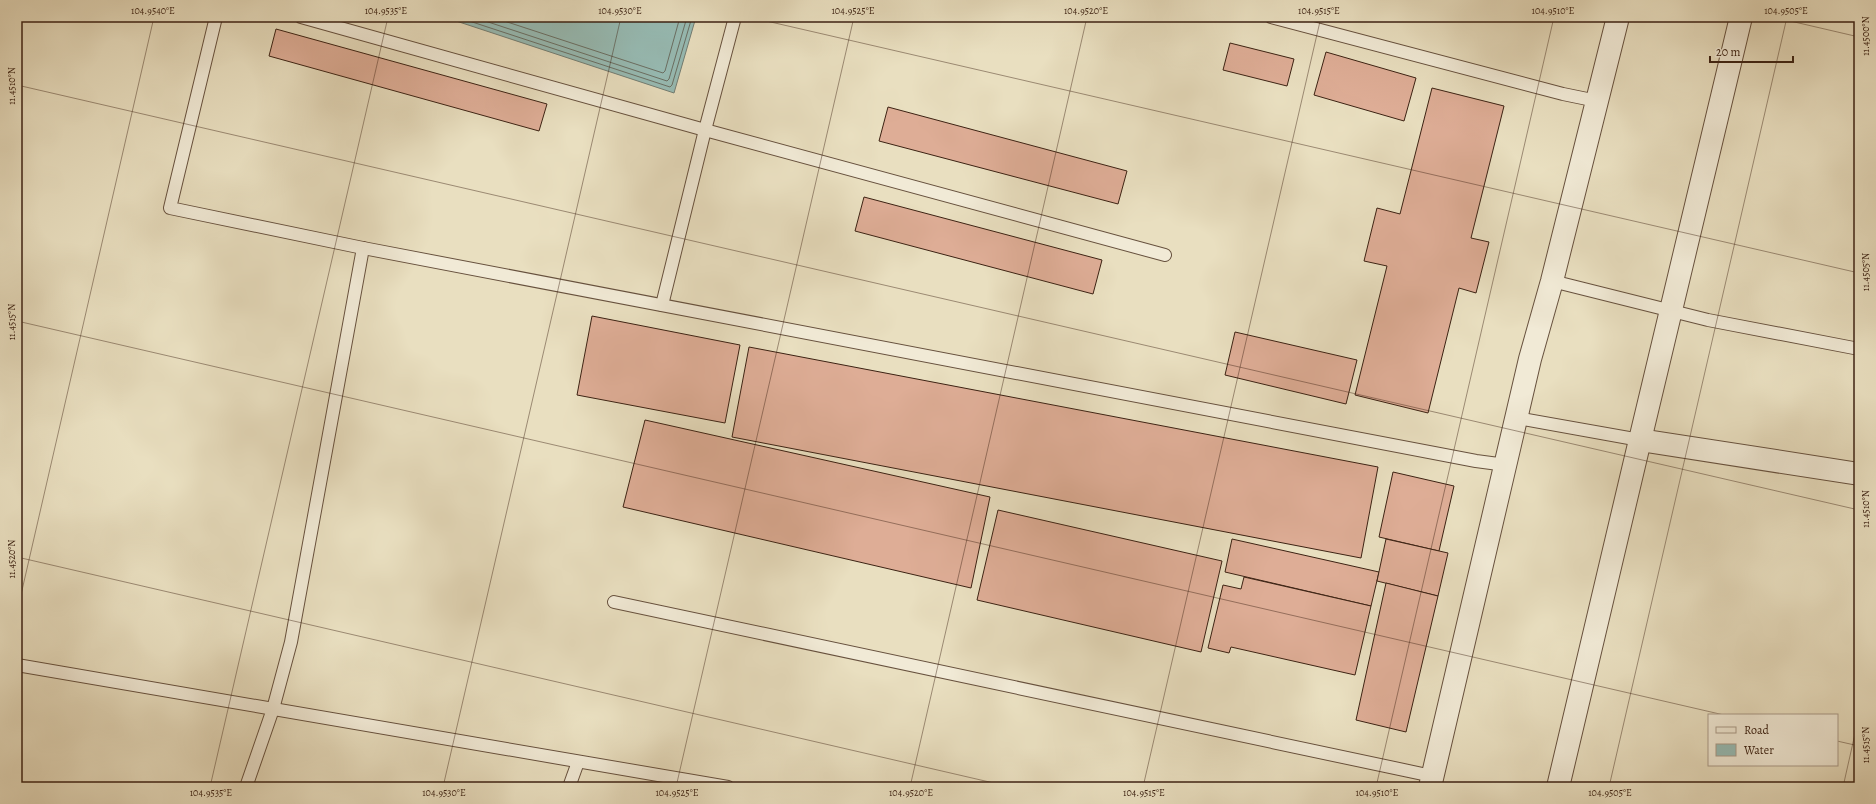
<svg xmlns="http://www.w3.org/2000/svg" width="1876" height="804" font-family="Alegreya,serif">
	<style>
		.water { fill: #97bcb5; stroke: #737e74 }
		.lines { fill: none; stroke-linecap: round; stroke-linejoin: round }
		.shore { stroke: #6a6f64; stroke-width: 1 }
		.building { fill: #dead96; stroke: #3c2213 }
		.service-casing { stroke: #67513e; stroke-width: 14 }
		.minor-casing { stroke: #67513e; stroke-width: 24 }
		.service { stroke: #f1ead6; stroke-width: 12 }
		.minor { stroke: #f1ead6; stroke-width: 22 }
		.ticks { fill: none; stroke: #3c2213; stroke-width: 1; stroke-opacity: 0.45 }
		.neatline { fill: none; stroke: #3c2213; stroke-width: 1.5 }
		.ticks-label { font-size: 10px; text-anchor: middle; fill: #3c2213 }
	</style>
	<rect width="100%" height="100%" fill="#e9dfc0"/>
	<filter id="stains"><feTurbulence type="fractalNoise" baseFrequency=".005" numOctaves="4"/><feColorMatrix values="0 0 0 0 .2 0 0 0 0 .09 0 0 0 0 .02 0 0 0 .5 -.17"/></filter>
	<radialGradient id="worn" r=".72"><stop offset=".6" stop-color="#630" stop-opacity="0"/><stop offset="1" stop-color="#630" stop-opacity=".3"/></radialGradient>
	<polygon class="water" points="444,17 696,17 674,93"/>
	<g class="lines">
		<g class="shore">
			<polyline points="457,17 670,87 672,85 692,17"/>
			<polyline points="473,17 667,81 669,79 687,17"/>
			<polyline points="492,17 663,73 665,71 680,17"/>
		</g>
	</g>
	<g class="building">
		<polygon points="276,29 547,104 539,131 269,56"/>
		<polygon points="1230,43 1294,59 1287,86 1223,70"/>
		<polygon points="1326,52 1416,78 1404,121 1314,95"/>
		<polygon points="1432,88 1504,106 1471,238 1489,242 1476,293 1459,288 1428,413 1355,395 1387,266 1364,261 1377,208 1400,214"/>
		<polygon points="888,107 1127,171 1118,204 879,141"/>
		<polygon points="864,197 1102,260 1093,294 855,231"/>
		<polygon points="592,316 740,345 725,423 577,395"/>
		<polygon points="1235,332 1357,360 1346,404 1225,375"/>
		<polygon points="749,347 1378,467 1361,558 732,437"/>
		<polygon points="645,420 990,497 971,588 623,507"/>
		<polygon points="1393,472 1454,486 1439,551 1379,537"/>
		<polygon points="998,510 1222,561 1201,652 977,600"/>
		<polygon points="1232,539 1379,572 1371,606 1225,572"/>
		<polygon points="1386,539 1448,553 1438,596 1377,581"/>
		<polygon points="1244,577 1371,606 1355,675 1231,647 1229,653 1208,648 1223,585 1241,589"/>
		<polygon points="1386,583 1438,596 1406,732 1356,720"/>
	</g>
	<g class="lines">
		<g class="service-casing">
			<g id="service">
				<polyline points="216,17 170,208 363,248 1476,461 1506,465"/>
				<polyline points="301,17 705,130 1165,255"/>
				<polyline points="1271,17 1563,94 1597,101"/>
				<polyline points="1552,281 1708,320 1859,349"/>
				<polyline points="662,305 705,130 735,17"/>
				<polyline points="1517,418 1640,440"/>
				<polyline points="614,602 1432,776"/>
				<polyline points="17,665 728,787"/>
				<polyline points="246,787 273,709 291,642 363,248"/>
				<polyline points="569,787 578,762"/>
			</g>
		</g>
		<g class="minor-casing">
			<g id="minor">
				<polyline points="1640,440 1859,474"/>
				<polyline points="1430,787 1530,359 1552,281 1618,17"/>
				<polyline points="1558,787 1640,440 1741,17"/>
			</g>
		</g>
		<use href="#service" class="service"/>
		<use href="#minor" class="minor"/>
	</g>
	<path class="ticks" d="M749 17 1859 273M1773 17 1859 37M17 85 1859 510M17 321 1724 715M17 557 1011 787M17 612 154 17M1837 741 1859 746M210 787 388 17M443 787 621 17M676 787 854 17M910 787 1087 17M1143 787 1321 17M1376 787 1554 17M1609 787 1787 17M1843 787 1859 716"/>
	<rect width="1876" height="804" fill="none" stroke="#e9dfc0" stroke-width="44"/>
	<rect x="1708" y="714" width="130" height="52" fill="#f1ead6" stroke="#a99a88"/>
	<rect x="1716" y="727" width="20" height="6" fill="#f1ead6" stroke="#a99a88"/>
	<text x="1744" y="734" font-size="12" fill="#3c2213">Road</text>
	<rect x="1716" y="744" width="20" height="12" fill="#97bcb5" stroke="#a99a88"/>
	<text x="1744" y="754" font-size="12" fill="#3c2213">Water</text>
	<path d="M1710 56v6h83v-6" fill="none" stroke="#3c2213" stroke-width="2"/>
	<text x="1716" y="56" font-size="12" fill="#3c2213" stroke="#f1ead6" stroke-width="3" paint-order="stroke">20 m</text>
	<rect x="22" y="22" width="1832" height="760" class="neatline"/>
	<g class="ticks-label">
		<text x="153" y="14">104.9540°E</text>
		<text x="386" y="14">104.9535°E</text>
		<text x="620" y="14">104.9530°E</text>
		<text x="853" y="14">104.9525°E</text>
		<text x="1086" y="14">104.9520°E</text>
		<text x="1319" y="14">104.9515°E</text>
		<text x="1553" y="14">104.9510°E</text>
		<text x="1786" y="14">104.9505°E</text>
		<text transform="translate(1865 36) rotate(-90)" y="4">11.4500°N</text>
		<text transform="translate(11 86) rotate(-90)" y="4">11.4510°N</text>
		<text transform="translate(1865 272) rotate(-90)" y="4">11.4505°N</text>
		<text transform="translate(11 322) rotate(-90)" y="4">11.4515°N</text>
		<text transform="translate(1865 509) rotate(-90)" y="4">11.4510°N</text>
		<text transform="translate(11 559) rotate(-90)" y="4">11.4520°N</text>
		<text transform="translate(1865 745) rotate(-90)" y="4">11.4515°N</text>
		<text x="211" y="796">104.9535°E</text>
		<text x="444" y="796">104.9530°E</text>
		<text x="677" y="796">104.9525°E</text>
		<text x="911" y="796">104.9520°E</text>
		<text x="1144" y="796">104.9515°E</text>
		<text x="1377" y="796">104.9510°E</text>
		<text x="1610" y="796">104.9505°E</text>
	</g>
	<rect width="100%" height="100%" filter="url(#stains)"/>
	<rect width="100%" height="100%" fill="url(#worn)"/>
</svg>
